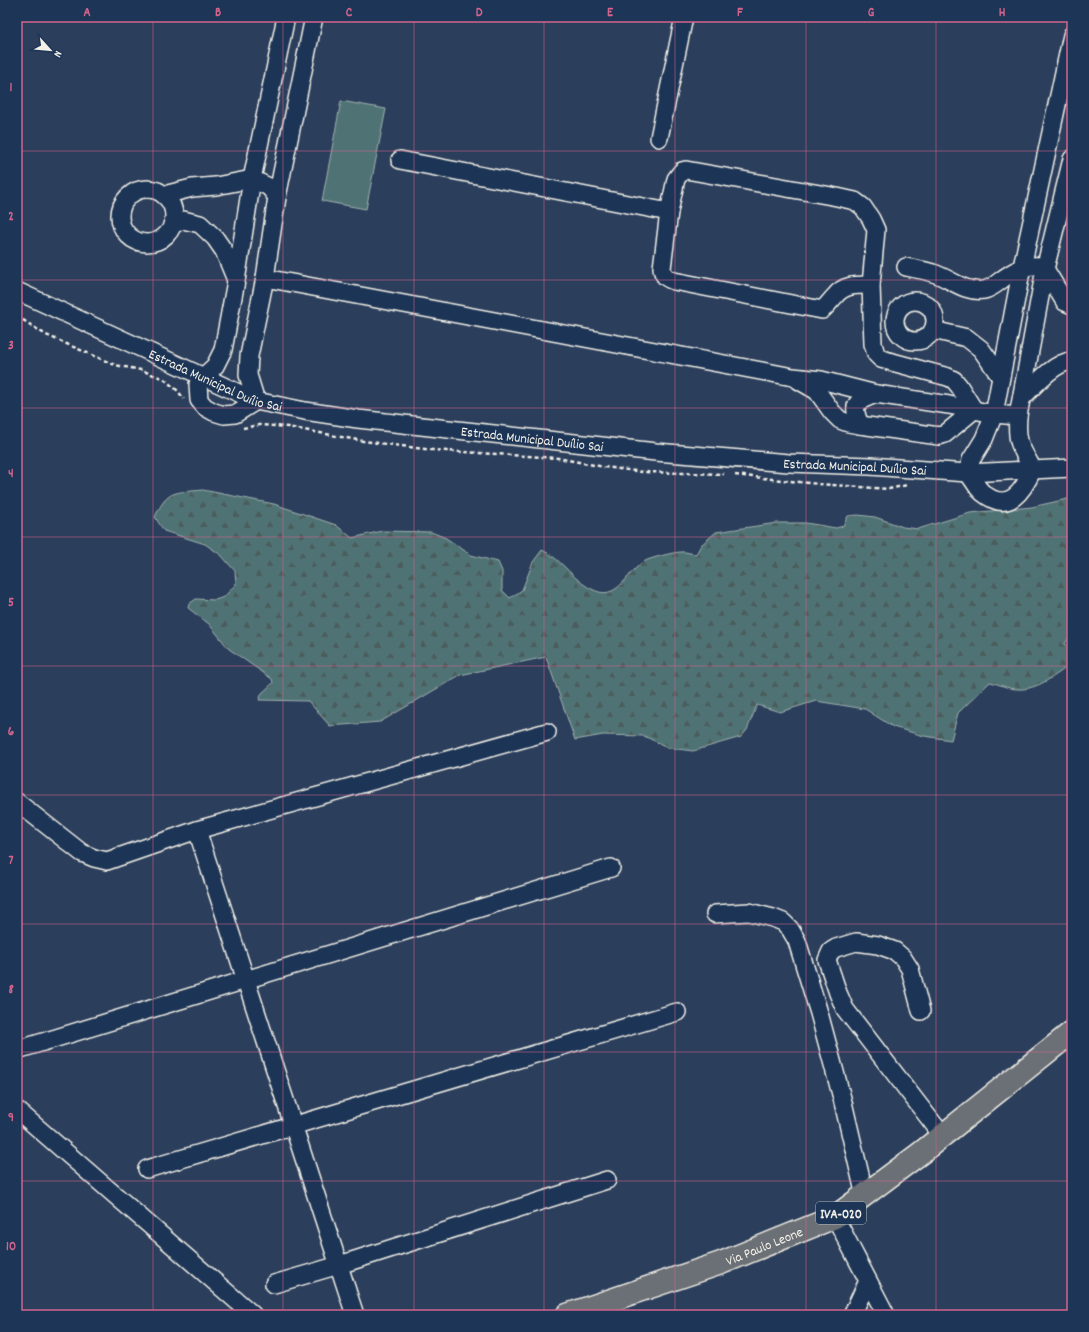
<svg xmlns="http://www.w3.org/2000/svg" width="1089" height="1332" font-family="Dekko,sans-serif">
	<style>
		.green { fill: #4f7375; stroke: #a2b2ae }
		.forest { fill: url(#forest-firs); stroke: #a2b2ae }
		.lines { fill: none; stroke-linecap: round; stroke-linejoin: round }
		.minor-casing { stroke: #f4f1e8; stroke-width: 20 }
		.major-casing { stroke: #f4f1e8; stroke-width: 25 }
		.path { stroke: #f4f1e8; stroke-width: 2.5; stroke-dasharray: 4 3; stroke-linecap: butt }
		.minor { stroke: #1d3557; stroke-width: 17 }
		.major { stroke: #6b7074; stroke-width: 22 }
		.grid { fill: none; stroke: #d4648c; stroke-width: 1; stroke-opacity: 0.55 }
		.labels { text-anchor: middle; stroke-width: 3; stroke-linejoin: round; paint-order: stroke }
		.shield { fill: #1d3557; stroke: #b4b9bc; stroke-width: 1 }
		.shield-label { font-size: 13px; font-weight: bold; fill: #f4f1e8 }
		.street-label { font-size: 14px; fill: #f4f1e8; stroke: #1d3557 }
		.neatline { fill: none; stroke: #d4648c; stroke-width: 1.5 }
		.grid-label { font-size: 13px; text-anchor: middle; font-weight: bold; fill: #d4648c }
	</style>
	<defs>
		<pattern id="forest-firs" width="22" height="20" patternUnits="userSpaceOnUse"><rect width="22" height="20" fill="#4f7375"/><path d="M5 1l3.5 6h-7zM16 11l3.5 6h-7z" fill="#4c5b5b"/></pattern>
	</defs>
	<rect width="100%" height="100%" fill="#2b3e5c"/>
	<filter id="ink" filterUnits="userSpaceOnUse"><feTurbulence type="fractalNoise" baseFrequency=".025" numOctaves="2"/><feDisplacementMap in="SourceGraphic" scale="8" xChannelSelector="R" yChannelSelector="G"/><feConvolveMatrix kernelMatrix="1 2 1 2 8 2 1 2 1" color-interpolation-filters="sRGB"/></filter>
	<g filter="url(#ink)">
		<polygon class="green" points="341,101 386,109 366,209 322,201"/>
		<path class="forest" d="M203 490 274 504 336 525 352 538 382 531 431 532 446 538 471 555 498 562 502 571V590L510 598 522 590 533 562 542 550C563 559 574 583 596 591 619 600 628 570 645 561 651 558 674 552 681 552 685 551 691 554 696 554L701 545 716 532 777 523H806L836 528 843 526 848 516 858 515 875 517 903 527 918 529 970 513 1032 507 1067 499 1072 501V638L1069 637 1065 644 1072 649V663C1058 674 1036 691 1017 689 1008 689 999 684 990 682L958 713 951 740 924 736 893 727 865 709 816 701 780 712 757 705 747 730 741 737 693 751 669 748 644 736 603 735 575 740 546 657 460 675 380 722 330 726 308 701 259 700 262 693 273 683 272 679 229 649 209 624 188 608 189 604 196 599 215 600 224 597 236 584 235 571 221 555 205 544 164 531 155 517C168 488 176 493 203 490Z"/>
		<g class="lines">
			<g class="minor-casing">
				<g id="minor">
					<polyline points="286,17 252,179 236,281 223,350 215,366 203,377 198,384 199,400 205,407 214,412 224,415 235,414 256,401 248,375 249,356 265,278 277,197 314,17"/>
					<polyline points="659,138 684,17"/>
					<polyline points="400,160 669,212 676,179 682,171 686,170 837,197 855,201 863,207 871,219 876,230 871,285 873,344 876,354 881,359 948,377 954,380 959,386 974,410"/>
					<circle cx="147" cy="216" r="27"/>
					<polyline points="164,195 192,188 216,186 252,179 269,187 277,197"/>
					<path d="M669 212 662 268C663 276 666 278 674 281L822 310C827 306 830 301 835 296 844 284 858 285 871 285"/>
					<polyline points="172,225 183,220 200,224 215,238 224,251 236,280"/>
					<path d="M906 267C915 269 924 270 933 273 950 278 964 293 984 290 990 289 995 285 1000 281 1013 271 1025 264 1041 266L1045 269 1065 302 1072 305"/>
					<polyline points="265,278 793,377 821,380 876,394 949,405 994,414 1018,416"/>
					<path id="s1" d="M17 291 256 401 305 411 358 419 656 452 789 463 870 466 968 473 1072 468"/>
					<circle cx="915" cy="321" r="20"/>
					<polyline points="933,330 967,338 981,349 1000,376"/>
					<polyline points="798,380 817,391 832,412 840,420 848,423 860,425 939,436 945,434 974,410"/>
					<path d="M1022 398C1034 386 1054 362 1072 361"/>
					<path d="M860 425C852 404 854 402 876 394"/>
					<path d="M1033 469C1023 491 1009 514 983 493 977 488 973 479 968 473L971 460 984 439 994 414 1022 267 1072 35"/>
					<path d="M1033 469C1020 447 1016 442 1018 416L1045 269 1072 159"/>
					<polyline points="17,802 82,853 94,858 107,861 197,830 547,732"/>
					<polyline points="197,830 355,1315"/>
					<polyline points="715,914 749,912 773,918 783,922 790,929 797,941 819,1013 842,1098 865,1196"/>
					<polyline points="921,1011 910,969 903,958 895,951 878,945 856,942 836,948 831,951 827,960 838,993 845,1009 942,1135"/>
					<polyline points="17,1050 611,868"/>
					<polyline points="17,1110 253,1315"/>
					<polyline points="147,1169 677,1012"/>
					<polyline points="835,1217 886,1315"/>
					<polyline points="274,1284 339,1265 607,1180"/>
					<polyline points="852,1315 868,1281"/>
				</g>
			</g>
			<g class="major-casing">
				<g id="major">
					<path id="s2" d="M567 1315 721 1263 835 1217 922 1152 1072 1032"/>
				</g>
			</g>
			<g class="path">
				<polyline points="17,316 46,335 115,365 141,370 164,379 178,391 184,399"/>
				<polyline points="243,428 259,425 288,427 363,441 432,450 558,458 604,467 643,472 724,474"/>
				<polyline points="735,475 819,484 889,489 907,485"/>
			</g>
			<use href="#minor" class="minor"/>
			<use href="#major" class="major"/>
		</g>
	</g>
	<path class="grid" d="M153 17V1315M283 17V1315M414 17V1315M544 17V1315M675 17V1315M806 17V1315M936 17V1315M17 151H1072M17 280H1072M17 408H1072M17 537H1072M17 666H1072M17 795H1072M17 924H1072M17 1052H1072M17 1181H1072"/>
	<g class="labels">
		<rect class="shield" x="816" y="1202" width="50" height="22" rx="3"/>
		<g class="shield-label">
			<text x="841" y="1218">IVA-020</text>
		</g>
		<g class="street-label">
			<text dy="5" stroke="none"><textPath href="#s1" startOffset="218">Estrada Municipal Duílio Sai</textPath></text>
			<text dy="5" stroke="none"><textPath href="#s1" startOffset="542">Estrada Municipal Duílio Sai</textPath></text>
			<text dy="5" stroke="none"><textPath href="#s1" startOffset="866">Estrada Municipal Duílio Sai</textPath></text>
			<text dy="5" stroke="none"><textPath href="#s2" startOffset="209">Via Paulo Leone</textPath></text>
		</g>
	</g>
	<rect width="1089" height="1332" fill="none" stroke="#1d3557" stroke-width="44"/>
	<g transform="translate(50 50) rotate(117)" stroke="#1d3557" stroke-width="3" paint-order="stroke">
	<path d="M0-3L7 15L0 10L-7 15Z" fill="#f4f1e8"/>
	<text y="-6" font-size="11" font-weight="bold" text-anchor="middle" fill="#f4f1e8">N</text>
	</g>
	<rect x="22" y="22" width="1045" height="1288" class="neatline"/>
	<g class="grid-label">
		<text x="87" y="16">A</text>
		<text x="218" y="16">B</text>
		<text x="349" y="16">C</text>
		<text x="479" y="16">D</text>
		<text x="610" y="16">E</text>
		<text x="740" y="16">F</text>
		<text x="871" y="16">G</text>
		<text x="1002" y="16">H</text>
		<text x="11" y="91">1</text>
		<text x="11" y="220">2</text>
		<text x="11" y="349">3</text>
		<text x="11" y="477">4</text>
		<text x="11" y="606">5</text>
		<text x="11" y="735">6</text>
		<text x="11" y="864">7</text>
		<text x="11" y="993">8</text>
		<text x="11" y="1121">9</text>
		<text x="11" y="1250">10</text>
	</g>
</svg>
